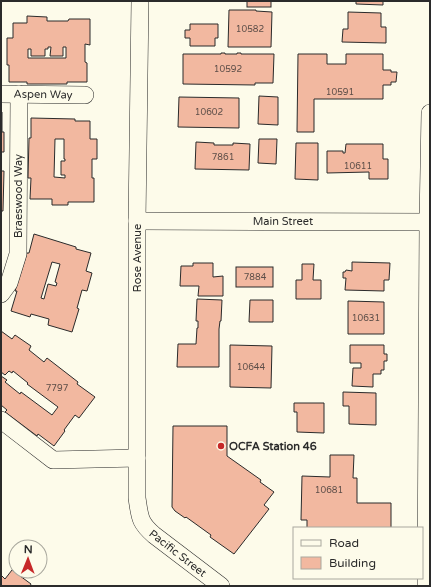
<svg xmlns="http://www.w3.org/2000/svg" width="431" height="587" font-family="'Varela Round',sans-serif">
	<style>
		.building { fill: #f2b8a0; stroke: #2b2b2b; fill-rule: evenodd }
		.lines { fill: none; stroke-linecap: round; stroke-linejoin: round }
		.minor-casing { stroke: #2b2b2b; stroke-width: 18 }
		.minor { stroke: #fdfbea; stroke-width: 17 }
		.poi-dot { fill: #c62828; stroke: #fdfbea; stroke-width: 1.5 }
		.labels { text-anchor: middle; stroke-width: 3; stroke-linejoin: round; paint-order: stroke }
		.number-label { font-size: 9px; fill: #5d4e48 }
		.street-label { font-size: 11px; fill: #2b2b2b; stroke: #fdfbea }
		.poi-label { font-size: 11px; font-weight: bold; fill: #2b2b2b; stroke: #fdfbea; text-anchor: start }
	</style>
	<rect width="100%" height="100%" fill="#fdfbea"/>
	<g class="building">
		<rect x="247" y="1" width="24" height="6"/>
		<polygon points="356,1 383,1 383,5 356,4"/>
		<polygon points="229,10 256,10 256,11 272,12 271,47 228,47"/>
		<polygon points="348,12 381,13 381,27 386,27 386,43 342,42 343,29 348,29"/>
		<path d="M27 16 47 17V21H68L69 19H90V45L85 44V62L87 63V82H67V84H27V82H9V65H7V38H13V23H27ZM48 47H51L50 56H63V47H66V58H28V49H31V56H45V49H48Z"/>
		<polygon points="190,24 218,24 218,38 215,38 215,46 190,46 190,38 185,38 185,30 190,30"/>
		<polygon points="221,53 225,53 225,54 237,54 237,53 241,53 241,54 274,54 273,83 255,83 255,85 183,84 183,54 221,54"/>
		<polygon points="298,54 327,54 327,64 346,64 346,54 383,54 383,70 391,70 391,72 397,72 396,82 391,82 391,85 383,85 383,99 314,99 314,132 297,132"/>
		<polygon points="259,96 278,97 278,125 258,124"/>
		<polygon points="179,97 239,98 239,128 178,127"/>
		<polygon points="1,112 2,112 2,132 4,132 4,152 1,152 1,171 4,171 3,211 1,211 1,231"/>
		<path d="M31 118 75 119V121H90V139H97V159H92V178H94V202H68V205H52V199H30L31 178H28L29 138H31ZM55 139H64V159H65V161H61V175H65V178L54 177Z"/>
		<polygon points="259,139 277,139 276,164 258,163"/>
		<polygon points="196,142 214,143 214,145 233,145 233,143 250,144 249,170 195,169"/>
		<polygon points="296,143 318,143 318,180 295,179"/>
		<polygon points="346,144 383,144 383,159 388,159 388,179 369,179 369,172 327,173 327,151 343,151 343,153 345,153"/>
		<path d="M34 234 76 247V249L91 253 86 271 92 273 87 291 82 290 77 308 79 309 72 332 48 325 49 319 31 314 30 317 11 311 17 291H15L27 253H29ZM52 262 60 264 55 282 57 283 56 286 48 284 44 299 41 298Z"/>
		<polygon points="352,262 390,263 389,280 384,280 384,291 345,290 346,278 343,278 343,272 345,272 346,270 352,271"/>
		<polygon points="193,263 213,263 213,277 223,276 223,296 198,296 199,286 180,286 181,266 193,266"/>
		<polygon points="302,264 314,264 313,280 321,280 321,299 296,299 296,280 302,280"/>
		<rect x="236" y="267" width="37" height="20"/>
		<polygon points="197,299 222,300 221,321 220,321 219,329 219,367 177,367 178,344 196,344 197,328 198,328 198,321 196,321"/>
		<polygon points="250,300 273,300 273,322 249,322"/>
		<polygon points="348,301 384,302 384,334 348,334"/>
		<polygon points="1,331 12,339 15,335 31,346 29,350 44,362 47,358 78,382 77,384 95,397 79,418 75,415 64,430 65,431 54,446 38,434 37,436 5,412 7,410 1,405 1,376 7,380 5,382 20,394 21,392 52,415 58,407 27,384 28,383 13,371 12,373 9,371 5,375 1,372"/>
		<polygon points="230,345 272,346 271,388 230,387"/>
		<polygon points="350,345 384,345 384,354 387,354 387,361 384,361 384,370 381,370 381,374 373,374 373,387 352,386 353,368 361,368 361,363 350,363"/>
		<polygon points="343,392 376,393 376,425 349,424 349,406 343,406"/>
		<polygon points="294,403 324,403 324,433 297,432 297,412 294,412"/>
		<polygon points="173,426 227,426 227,456 261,480 260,482 274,492 264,505 269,509 234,554 210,537 211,535 186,517 185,518 175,511 172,507"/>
		<polygon points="330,455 354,455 353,478 357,478 357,503 391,503 391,528 307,528 307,520 301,520 302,476 330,477"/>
		<polygon points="12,570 31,584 30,586 1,586 1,577 2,576 5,579"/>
	</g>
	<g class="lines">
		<g class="minor-casing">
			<g id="minor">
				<path d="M140 1 137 221V498C140 517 139 522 154 535L221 586"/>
				<polyline points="1,94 85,95"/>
				<polyline points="137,221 430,222"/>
				<polyline points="1,294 9,283 18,254 19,94"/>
				<polyline points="1,420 53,460 137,458"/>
				<polyline points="426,586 428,222 430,113"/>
			</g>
		</g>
		<use href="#minor" class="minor"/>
	</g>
	<circle class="poi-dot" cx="221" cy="446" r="4"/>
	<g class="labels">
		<g class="number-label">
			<text x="250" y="32">10582</text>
			<text x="228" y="72">10592</text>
			<text x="340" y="95">10591</text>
			<text x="209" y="115">10602</text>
			<text x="223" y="160">7861</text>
			<text x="358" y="169">10611</text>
			<text x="255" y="280">7884</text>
			<text x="366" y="321">10631</text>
			<text x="251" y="370">10644</text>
			<text x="57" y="391">7797</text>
			<text x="329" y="493">10681</text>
		</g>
		<g class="street-label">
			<text transform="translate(43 94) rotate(1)" y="4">Aspen Way</text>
			<text transform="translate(18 196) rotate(-90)" y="4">Braeswood Way</text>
			<text x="283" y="225">Main Street</text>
			<text transform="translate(137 258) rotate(-90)" y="4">Rose Avenue</text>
			<text transform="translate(178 553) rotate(38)" y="4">Pacific Street</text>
		</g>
		<g class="poi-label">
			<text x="229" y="450">OCFA Station 46</text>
		</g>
	</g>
	<rect width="431" height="587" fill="none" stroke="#2b2b2b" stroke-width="4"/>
	<rect x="293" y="527" width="130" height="52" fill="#fdfbea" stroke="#a9a89e"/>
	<rect x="301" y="540" width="20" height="6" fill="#fdfbea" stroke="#a9a89e"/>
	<text x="329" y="547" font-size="12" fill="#2b2b2b">Road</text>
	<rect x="301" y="557" width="20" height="12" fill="#f2b8a0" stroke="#a9a89e"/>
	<text x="329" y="567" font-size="12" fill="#2b2b2b">Building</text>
	<g transform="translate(28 559) rotate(1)"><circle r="19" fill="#fdfbea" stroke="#a9a89e"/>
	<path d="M0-3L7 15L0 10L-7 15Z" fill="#c62828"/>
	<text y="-6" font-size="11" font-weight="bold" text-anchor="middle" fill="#2b2b2b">N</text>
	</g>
</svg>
